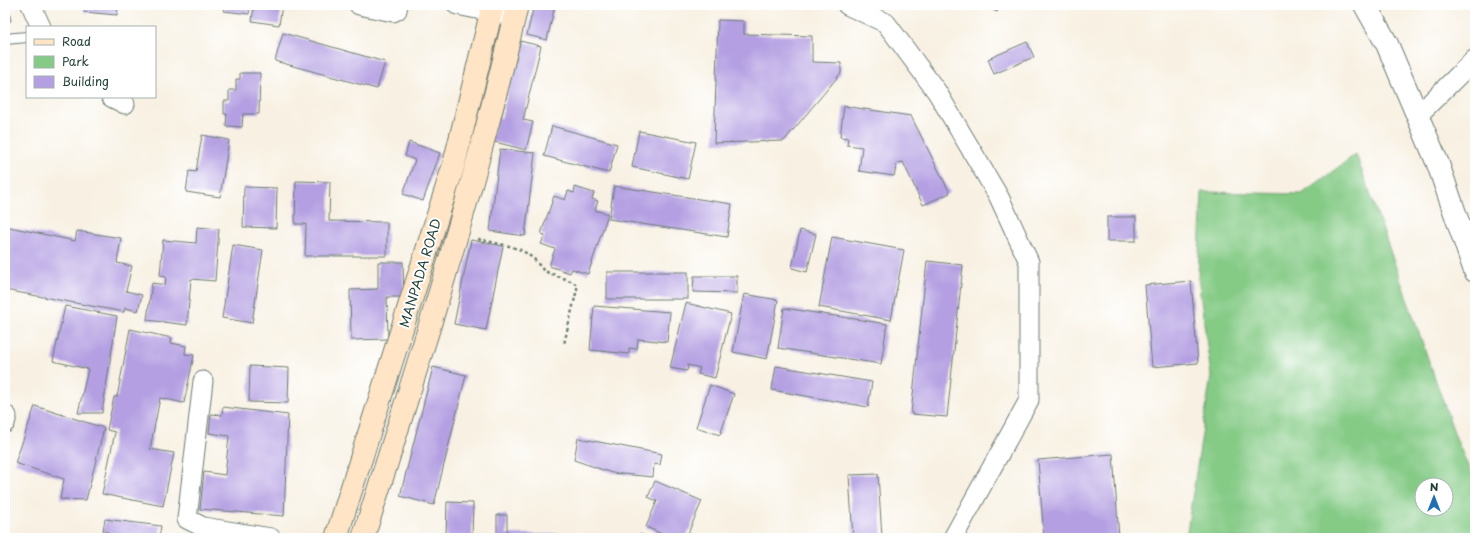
<svg xmlns="http://www.w3.org/2000/svg" width="1480" height="543" font-family="'Playpen Sans',sans-serif">
	<style>
		.green { fill: #85cb86; stroke: #52845d; fill-rule: evenodd }
		.building { fill: #b39fe2 }
		.lines { fill: none; stroke-linecap: round; stroke-linejoin: round }
		.service-casing { stroke: #6b7c71; stroke-width: 12 }
		.minor-casing { stroke: #6b7c71; stroke-width: 21 }
		.tertiary-casing { stroke: #6b7c71; stroke-width: 24 }
		.secondary-casing { stroke: #6b7c71; stroke-width: 24 }
		.path { stroke: #6b7c71; stroke-width: 2.5; stroke-dasharray: 3 3; stroke-linecap: butt }
		.service { stroke: #fff; stroke-width: 10 }
		.minor { stroke: #fff; stroke-width: 19 }
		.tertiary { stroke: #fff; stroke-width: 22 }
		.secondary { stroke: #ffe4c6; stroke-width: 22 }
		.labels { text-anchor: middle; stroke-width: 4; stroke-linejoin: round; paint-order: stroke }
		.street-label { font-size: 13px; fill: #1f3d34; stroke: #fff }
	</style>
	<rect width="100%" height="100%" fill="#fff"/>
	<filter id="ink" filterUnits="userSpaceOnUse"><feTurbulence type="fractalNoise" baseFrequency=".025" numOctaves="2"/><feDisplacementMap in="SourceGraphic" scale="8" xChannelSelector="R" yChannelSelector="G"/><feConvolveMatrix kernelMatrix="1 2 1 2 8 2 1 2 1" color-interpolation-filters="sRGB"/></filter>
	<filter id="wash" filterUnits="userSpaceOnUse"><feTurbulence type="fractalNoise" baseFrequency=".012" numOctaves="4" result="noise"/><feDisplacementMap in="SourceGraphic" scale="16" xChannelSelector="R" yChannelSelector="G"/><feGaussianBlur stdDeviation="0.9" result="paint"/><feColorMatrix in="noise" values="0 0 0 0 0 0 0 0 0 0 0 0 0 0 0 0 0 1.4 0 .05"/><feComposite in="paint" operator="in"/></filter>
	<g filter="url(#wash)">
		<rect width="100%" height="100%" fill="#f8f1e3"/>
		<path class="green" d="M1356 154 1457 441 1475 482V538H1186L1211 376 1198 277 1202 192 1302 194ZM1422 485H1446V509H1422Z"/>
		<g id="blocks">
			<g class="building">
				<polygon points="5,5 8,5 11,21 5,22"/>
				<polygon points="85,5 118,5 117,15 84,12"/>
				<polygon points="225,5 250,5 249,14 224,11"/>
				<polygon points="254,5 282,5 279,25 252,21"/>
				<polygon points="293,5 305,5 304,8"/>
				<polygon points="534,5 555,5 547,40 527,35"/>
				<polygon points="984,5 1001,5 997,12"/>
				<polygon points="718,20 744,21 744,34 812,36 812,62 841,63 841,73 784,141 714,143"/>
				<polygon points="283,33 385,62 377,89 275,61"/>
				<polygon points="520,41 541,46 523,120 533,122 526,150 491,141 497,118 501,119"/>
				<polygon points="1027,42 1034,57 994,74 988,59"/>
				<polygon points="240,73 260,73 259,114 243,114 242,127 226,126 227,114 224,114 224,101 229,101 229,90 236,90 236,79 240,79"/>
				<polygon points="844,106 911,116 950,193 923,205 903,162 897,163 894,176 859,171 862,147 847,145 848,138 840,137"/>
				<polygon points="552,126 617,144 609,173 544,156"/>
				<polygon points="639,131 696,142 688,179 632,167"/>
				<polygon points="202,135 229,140 220,197 186,192 189,171 196,172"/>
				<polygon points="409,142 440,153 423,201 403,194 415,160 405,156"/>
				<polygon points="500,149 535,153 525,236 490,231"/>
				<polygon points="296,181 330,182 329,221 387,222 387,256 305,256 306,224 295,224"/>
				<polygon points="614,186 732,204 727,237 609,219"/>
				<polygon points="244,187 277,188 276,228 243,227"/>
				<polygon points="575,187 594,193 592,199 598,201 595,210 608,214 588,274 572,269 570,273 549,266 555,249 541,244 545,235 541,234 554,196 565,200 568,191 574,193"/>
				<rect x="1107" y="217" width="29" height="24"/>
				<polygon points="5,226 75,241 77,231 121,238 117,263 132,266 126,291 142,295 138,311 125,308 124,312 5,290"/>
				<polygon points="197,227 219,229 215,281 191,279 187,325 147,320 152,283 165,285 166,277 160,276 163,240 196,243"/>
				<polygon points="800,230 816,234 807,272 792,268"/>
				<polygon points="832,237 904,250 891,320 819,307"/>
				<polygon points="471,240 503,246 486,330 454,324"/>
				<polygon points="233,245 263,250 252,323 222,318"/>
				<polygon points="927,261 963,265 947,417 911,414"/>
				<polygon points="378,262 403,262 404,297 387,297 388,339 351,340 350,290 378,289"/>
				<rect x="607" y="272" width="81" height="27"/>
				<polygon points="694,276 737,276 737,293 693,292"/>
				<polygon points="1191,281 1198,363 1152,367 1145,285"/>
				<polygon points="744,294 778,300 767,359 733,352"/>
				<polygon points="686,303 731,314 715,378 698,374 700,368 688,365 687,371 670,368"/>
				<polygon points="65,306 117,316 102,413 78,413 88,369 53,361"/>
				<polygon points="594,306 670,312 667,342 638,339 637,349 629,348 629,354 590,350"/>
				<polygon points="784,308 887,324 881,364 778,348"/>
				<polygon points="130,329 172,338 171,343 186,346 185,354 194,355 184,403 160,398 150,449 174,453 163,506 102,494 115,432 107,430 114,397 117,397"/>
				<polygon points="250,366 289,368 288,403 249,402"/>
				<polygon points="776,366 872,382 868,407 772,390"/>
				<polygon points="433,367 466,375 434,505 400,496"/>
				<polygon points="710,385 734,394 720,435 696,427"/>
				<polygon points="35,406 104,428 86,500 60,499 64,479 15,463"/>
				<polygon points="223,407 288,415 284,516 200,509 204,472 225,475 229,436 209,433 211,414 222,415"/>
				<polygon points="578,438 662,454 660,465 654,464 653,477 612,473 574,460"/>
				<polygon points="1113,454 1119,538 1044,538 1038,460"/>
				<polygon points="878,474 882,538 853,538 849,475"/>
				<polygon points="655,481 702,501 686,538 671,538 646,527 657,501 648,497"/>
				<polygon points="447,502 473,503 472,538 446,538"/>
				<polygon points="497,515 507,515 507,534 556,534 556,538 497,538"/>
				<polygon points="105,519 161,526 159,538 108,538 108,532 103,531"/>
				<polygon points="640,534 649,538 638,538"/>
			</g>
		</g>
	</g>
	<g filter="url(#ink)">
		<use href="#blocks" fill-opacity="0" stroke="#6b7c71" stroke-width="1"/>
		<g class="lines">
			<g class="service-casing">
				<polyline id="service" points="5,39 27,37"/>
			</g>
			<g class="minor-casing">
				<g id="minor">
					<polyline points="31,5 41,27"/>
					<polyline points="359,5 393,12 397,10 398,5"/>
					<polyline points="457,5 506,15"/>
					<polyline points="847,5 886,23 937,92 999,197 1029,262 1029,400 953,538"/>
					<polyline points="111,97 125,104"/>
					<polyline points="1417,116 1475,59"/>
					<polyline points="203,381 187,519 203,527 271,538"/>
					<polyline points="5,423 7,416"/>
				</g>
			</g>
			<g class="tertiary-casing">
				<polyline id="tertiary" points="1365,5 1387,44 1438,164 1475,271"/>
			</g>
			<g class="secondary-casing">
				<g id="secondary">
					<polyline points="336,538 454,164 493,5"/>
					<path d="M363 538C419 362 476 185 517 5"/>
				</g>
			</g>
			<polyline class="path" points="478,239 509,246 523,251 534,259 544,271 573,282 577,285 577,289 564,344"/>
			<use href="#service" class="service"/>
			<use href="#minor" class="minor"/>
			<use href="#tertiary" class="tertiary"/>
			<use href="#secondary" class="secondary"/>
		</g>
	</g>
	<g class="labels">
		<g class="street-label">
			<text transform="translate(420 273) rotate(-73)" y="5">MANPADA ROAD</text>
		</g>
	</g>
	<rect width="1480" height="543" fill="none" stroke="#fff" stroke-width="20"/>
	<rect x="26" y="26" width="130" height="72" fill="#ffffff" stroke="#a5b1ae"/>
	<rect x="34" y="39" width="20" height="6" fill="#ffe4c6" stroke="#a5b1ae"/>
	<text x="62" y="46" font-size="12" fill="#1f3d34">Road</text>
	<rect x="34" y="56" width="20" height="12" fill="#85cb86" stroke="#a5b1ae"/>
	<text x="62" y="66" font-size="12" fill="#1f3d34">Park</text>
	<rect x="34" y="76" width="20" height="12" fill="#b39fe2" stroke="#a5b1ae"/>
	<text x="62" y="86" font-size="12" fill="#1f3d34">Building</text>
	<g transform="translate(1434 497)"><circle r="19" fill="#ffffff" stroke="#a5b1ae"/>
	<path d="M0-3L7 15L0 10L-7 15Z" fill="#1f6fb2"/>
	<text y="-6" font-size="11" font-weight="bold" text-anchor="middle" fill="#1f3d34">N</text>
	</g>
</svg>
